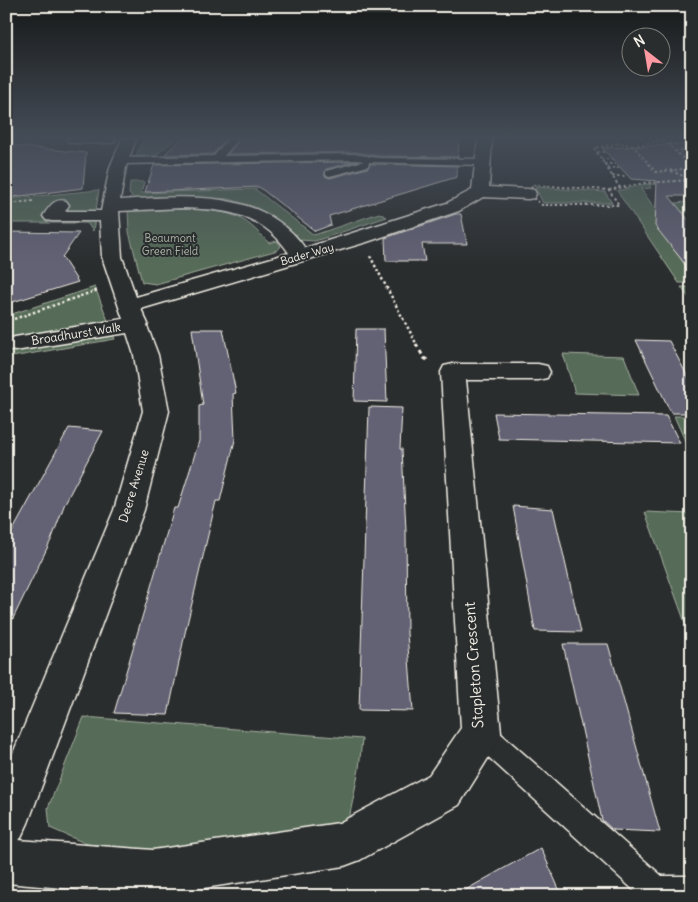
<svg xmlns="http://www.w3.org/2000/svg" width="698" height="902" font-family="Delius,sans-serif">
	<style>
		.green { fill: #566c58; stroke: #a5aea0 }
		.building { fill: #636274; stroke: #f4f1e8 }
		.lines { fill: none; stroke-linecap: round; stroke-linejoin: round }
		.lane-casing { stroke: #f4f1e8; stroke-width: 3 }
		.street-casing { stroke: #f4f1e8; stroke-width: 3 }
		.path-far2 { stroke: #f4f1e8; stroke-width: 2; stroke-dasharray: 2.5 2.5; stroke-linecap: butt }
		.path-far1 { stroke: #f4f1e8; stroke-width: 2.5; stroke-dasharray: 2.5 2.5; stroke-linecap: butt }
		.path { stroke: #f4f1e8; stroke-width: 3; stroke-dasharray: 4 4; stroke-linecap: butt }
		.lane { fill: #2a2d2e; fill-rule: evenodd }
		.street { fill: #2a2d2e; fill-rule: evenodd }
		.labels { text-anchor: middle; stroke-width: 4; stroke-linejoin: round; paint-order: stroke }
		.far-park-label { font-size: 11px; fill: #adb5a7; stroke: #2a2d2e }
		.far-street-label { font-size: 11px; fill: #f4f1e8; stroke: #2a2d2e }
		.street-label { font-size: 12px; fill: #f4f1e8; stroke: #2a2d2e }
		.near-street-label { font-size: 15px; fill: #f4f1e8; stroke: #2a2d2e }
	</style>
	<rect width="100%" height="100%" fill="#2a2d2e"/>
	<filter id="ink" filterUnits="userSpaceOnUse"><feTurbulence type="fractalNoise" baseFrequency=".02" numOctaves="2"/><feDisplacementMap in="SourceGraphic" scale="10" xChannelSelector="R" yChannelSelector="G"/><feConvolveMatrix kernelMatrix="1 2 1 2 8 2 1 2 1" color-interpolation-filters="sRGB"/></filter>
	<g filter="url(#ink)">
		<g class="green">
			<polygon points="143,139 175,139 149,161 134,162"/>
			<polygon points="130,182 144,182 141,193 255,189 314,235 379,213 387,217 315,241 299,240 274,217 255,207 229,199 192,197 134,199 129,194"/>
			<polygon points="645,184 671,184 649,184 651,188 641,189 656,210 679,209 675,203 686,202 692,212 655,212 670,233 683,262 692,273 692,302 681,287 691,287 689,283 679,283 617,191"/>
			<polygon points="535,187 605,192 612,203 543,203"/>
			<polygon points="99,190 93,231 87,223 6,223 6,199"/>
			<path d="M145 207 144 211C175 210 211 205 240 218 251 224 260 234 269 243L277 241 281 246 278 250 156 284 142 282 129 232 128 210Z"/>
			<polygon points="95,287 115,339 6,358 6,316"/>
			<polygon points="563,354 624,356 639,395 575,393"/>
			<polygon points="674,416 692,416 692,456"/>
			<polygon points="645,512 692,514 692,642"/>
			<polygon points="84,717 362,739 359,769 349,819 303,833 156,852 87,844 50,828 48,808"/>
		</g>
		<g class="building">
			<polygon points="181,139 226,139 213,154 164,155"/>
			<polygon points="240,139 438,139 459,140 458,157 378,156 355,152 228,154"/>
			<polygon points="692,144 692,196 669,196 692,224 692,273 655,226 657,181 631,179 602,148"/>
			<polygon points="6,145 86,153 83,188 6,198"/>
			<polygon points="353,162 326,169 325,176 330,178 368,168 370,164 457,166 457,177 329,216 331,225 315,231 259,187 145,192 154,165"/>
			<polygon points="456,214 461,214 467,244 422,244 425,261 386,261 385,238"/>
			<polygon points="6,232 79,233 62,257 78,282 6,304"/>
			<polygon points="192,329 223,329 236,393 233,394 235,440 220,501 216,501 185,633 168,715 114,713 174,508 178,508 199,441 199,406 203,405"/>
			<polygon points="356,329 384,329 387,402 354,401"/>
			<polygon points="636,340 669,341 692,385 692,413 671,413"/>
			<polygon points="369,407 402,408 400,449 402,449 406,531 407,633 413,711 359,710"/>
			<polygon points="494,413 666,416 680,443 499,439"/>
			<polygon points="69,428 103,431 65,503 52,538 6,633 6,543"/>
			<polygon points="513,506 553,509 581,632 535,631"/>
			<polygon points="563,644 608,644 660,832 613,830 602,820"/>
			<polygon points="541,848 562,896 455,896 499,871"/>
		</g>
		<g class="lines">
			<g class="lane-casing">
				<g id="lane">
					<polygon points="228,139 238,139 224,156 355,154 378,158 483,159 488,162 483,165 369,162 368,166 330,176 326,175 326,171 364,161 355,160 121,164 116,161 121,158 214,156"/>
					<polygon points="481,720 490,724 662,876 692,876 692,896 640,896 472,742 468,733 472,724"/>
				</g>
			</g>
			<g class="street-casing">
				<g id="street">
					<polygon points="67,139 116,139 114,142 109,143 74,143 69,142"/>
					<path d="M122 139H136L126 167 120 200C186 196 262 188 305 248L447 203 472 190 478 139H492L489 187 528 189 534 190 536 194 534 198 528 199 483 197 459 211 367 242 141 309 148 324 147 326 158 355 169 411 144 510 28 823 21 838 18 840 153 850 339 823 429 775 461 728 441 372 444 366 453 364H538L547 366 550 372 547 378 538 380H466L501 733 495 747 459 805 360 860 344 866 153 896 6 883V770L114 510 143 411 134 355 127 333 15 351 7 349 6 340 15 337 123 319 102 257 100 221H52L46 220 43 216C50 206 54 198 66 201L69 205 65 211H101L110 167ZM179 208C224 209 262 212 289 253L136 297 122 257 119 211Z"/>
				</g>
			</g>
			<g class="path-far2">
				<polyline points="663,140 692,167"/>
				<polyline points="664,140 633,146 656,172 692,168"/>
				<polyline points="669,144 678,144"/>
				<polyline points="675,151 685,150"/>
				<polyline points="597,152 606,152"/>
				<polyline points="682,157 692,157"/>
				<polyline points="601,159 612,159"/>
				<polyline points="604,164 616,164"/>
				<polyline points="607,168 619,168"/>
				<polyline points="671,171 691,179"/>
				<polyline points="612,176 625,176"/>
				<polygon points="533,185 609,190 619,205 542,205 528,194"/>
				<polyline points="620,188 594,148 620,143 633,146"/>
				<polyline points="609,190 644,183 692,180"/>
				<polyline points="6,204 33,201"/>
			</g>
			<g class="path-far1">
				<polyline points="370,256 417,345"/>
				<polyline points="14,319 98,290"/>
			</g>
			<polyline class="path" points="416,344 424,358 429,361"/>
			<use href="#lane" class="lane"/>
			<use href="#street" class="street"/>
		</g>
	</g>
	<linearGradient id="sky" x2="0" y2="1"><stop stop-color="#171919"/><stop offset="0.52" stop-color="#444c57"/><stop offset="1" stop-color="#444c57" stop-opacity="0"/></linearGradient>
	<rect width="698" height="265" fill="url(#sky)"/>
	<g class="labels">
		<g class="far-park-label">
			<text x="170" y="242">Beaumont<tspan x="170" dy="13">Green Field</tspan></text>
		</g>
		<g class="far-street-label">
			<text transform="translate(307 254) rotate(-16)" y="4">Bader Way</text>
		</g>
		<g class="street-label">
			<text transform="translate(76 334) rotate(-9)" y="4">Broadhurst Walk</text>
			<text transform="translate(134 486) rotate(-73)" y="4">Deere Avenue</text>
		</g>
		<g class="near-street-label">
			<text transform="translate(474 665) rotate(-94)" y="5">Stapleton Crescent</text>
		</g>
	</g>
	<rect width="698" height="902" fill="none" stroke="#2a2d2e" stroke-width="25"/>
	<rect x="12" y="12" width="673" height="877" fill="none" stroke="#f4f1e8" stroke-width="2" filter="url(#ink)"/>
	<g transform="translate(646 52) rotate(329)"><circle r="24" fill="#2a2d2e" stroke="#7b7b78"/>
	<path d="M0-4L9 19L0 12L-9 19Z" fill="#ff9aa2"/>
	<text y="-8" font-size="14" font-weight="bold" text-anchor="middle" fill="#f4f1e8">N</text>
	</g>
</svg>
